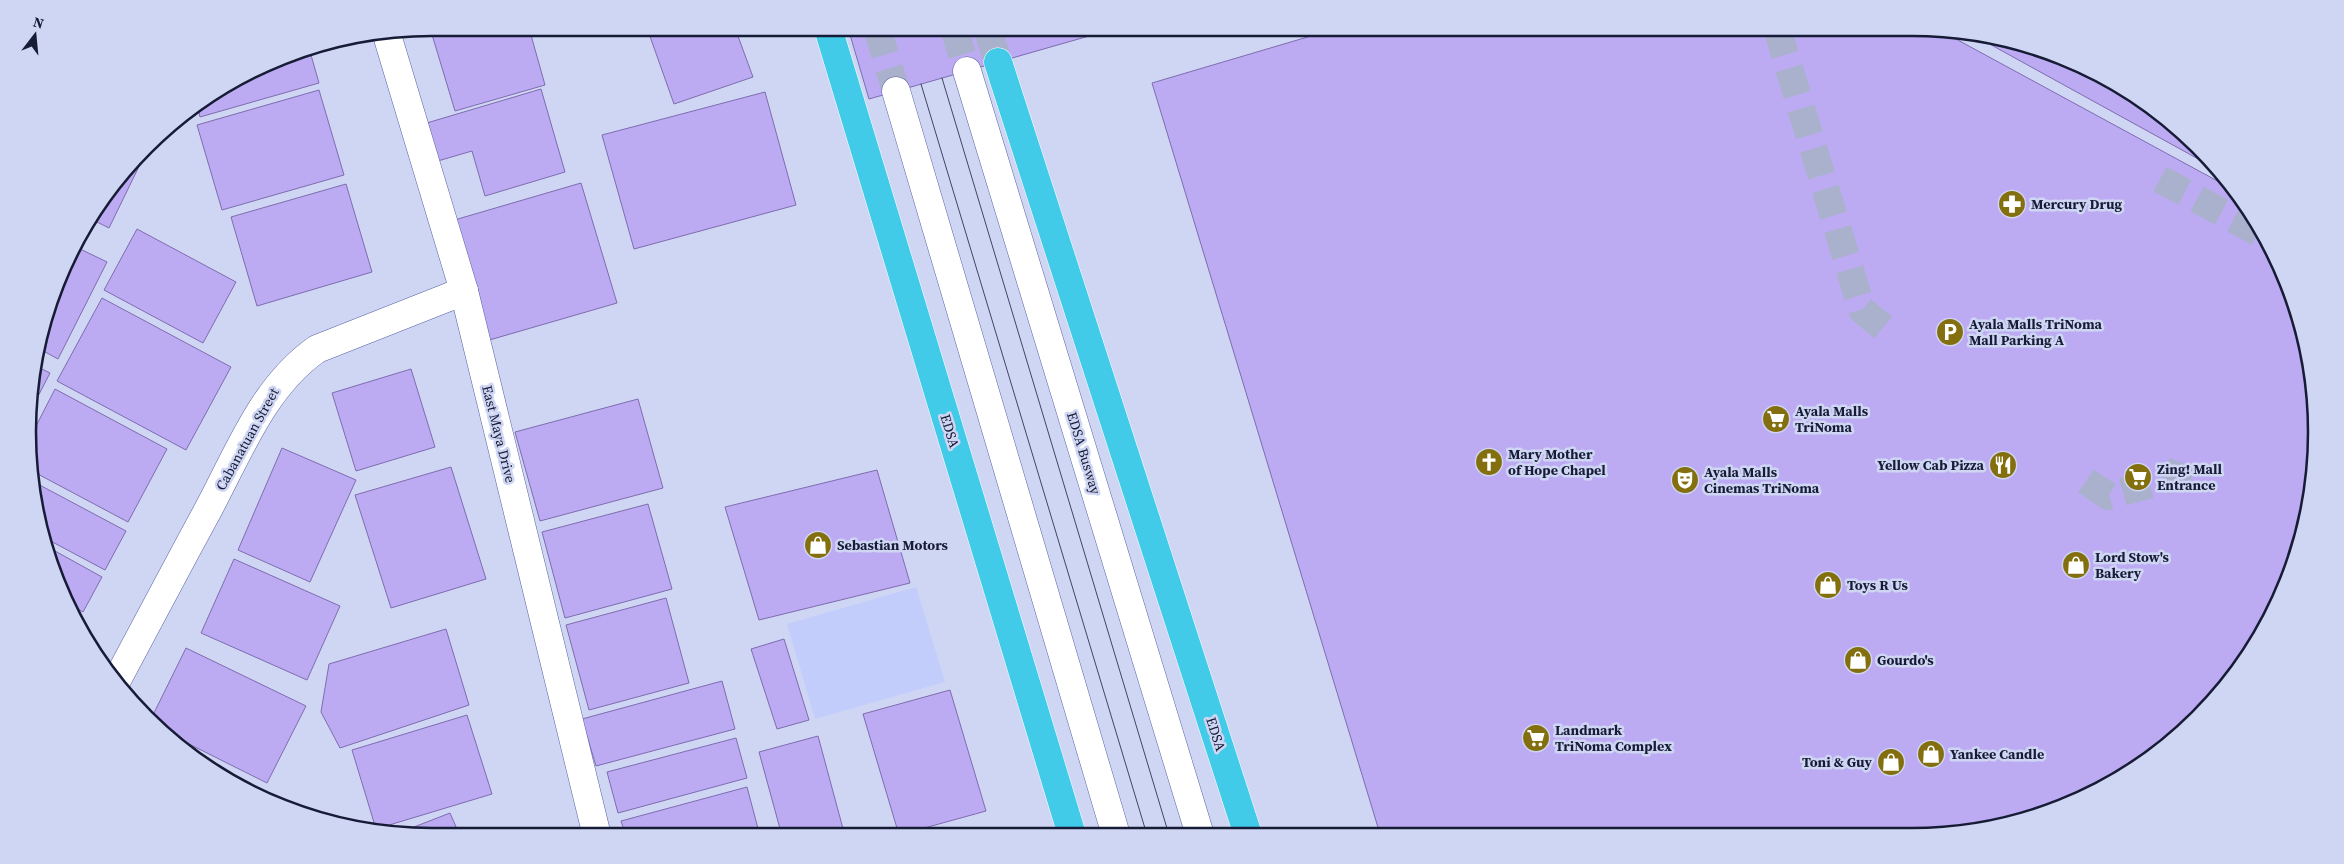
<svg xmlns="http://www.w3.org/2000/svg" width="2344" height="864" font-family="'Source Serif 4',serif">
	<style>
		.built { fill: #c2cdfc }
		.building { fill: #bcabf2; stroke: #7e6caf }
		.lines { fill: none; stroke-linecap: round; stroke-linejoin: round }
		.minor-tunnel { stroke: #aab1cd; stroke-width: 28; stroke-dasharray: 28 14; stroke-linecap: butt }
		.highway-tunnel { stroke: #aab1cd; stroke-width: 28; stroke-dasharray: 28 14; stroke-linecap: butt }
		.minor-casing { stroke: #5964a4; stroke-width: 29 }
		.highway-casing { stroke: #fff; stroke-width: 29 }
		.path { stroke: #7d839f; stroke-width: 3; stroke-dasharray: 5 2.5; stroke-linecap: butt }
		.minor { stroke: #fff; stroke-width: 28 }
		.highway { stroke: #41cbe8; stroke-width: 28 }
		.tram { stroke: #404560; stroke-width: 1 }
		.labels { text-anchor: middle; stroke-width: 5; stroke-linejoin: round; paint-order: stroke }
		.poi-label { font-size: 14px; font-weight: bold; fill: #171c36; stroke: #cfd6f3; text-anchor: start }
		.street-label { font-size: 14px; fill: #171c36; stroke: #cfd6f3 }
		.rim { fill: none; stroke: #171c36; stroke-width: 2.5 }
	</style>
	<rect width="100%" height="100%" fill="#cfd6f3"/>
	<polygon class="built" points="916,587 945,682 815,719 787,624"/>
	<g class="building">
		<polygon points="430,28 529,28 545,85 455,111"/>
		<polygon points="647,28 735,28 753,77 674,104"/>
		<polygon points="848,28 1117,28 869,99"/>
		<polygon points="1338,28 1912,28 1943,32 2234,190 2262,230 2295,302 2313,379 2316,459 2303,537 2262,634 2179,736 2091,795 1965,833 1380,834 1152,83"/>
		<polygon points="1975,36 2017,41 2091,69 2158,111 2220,171"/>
		<polygon points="309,48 319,83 200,117 197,105 230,82"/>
		<polygon points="541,89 565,172 485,196 472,151 431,163 420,125"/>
		<polygon points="319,90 344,175 222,210 197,125"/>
		<polygon points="765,92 796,205 634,249 602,135"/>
		<polygon points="147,150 109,228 91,219"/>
		<polygon points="581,183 617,303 486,341 451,221"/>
		<polygon points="346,184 372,272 257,306 231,217"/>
		<polygon points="137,229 236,282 203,343 104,290"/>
		<polygon points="74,246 107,262 58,359 38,348 49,302"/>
		<polygon points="102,298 231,367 186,450 57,381"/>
		<polygon points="34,365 50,373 32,408 31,379"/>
		<polygon points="411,369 435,447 356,471 332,393"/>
		<polygon points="55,389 167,449 128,522 34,472 33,432"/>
		<polygon points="638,399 663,488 540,521 515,432"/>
		<polygon points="282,448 356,480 310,582 238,550"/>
		<polygon points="451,467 486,579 391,608 355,495"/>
		<polygon points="877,470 910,583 759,620 725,507"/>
		<polygon points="34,482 126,531 105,570 43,537 35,511"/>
		<polygon points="648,504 672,589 565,618 542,532"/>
		<polygon points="46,546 102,577 83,612 67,603 58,587"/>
		<polygon points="234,559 340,606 307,680 201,633"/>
		<polygon points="666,598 689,683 589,710 566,625"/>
		<polygon points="78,624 91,631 86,639"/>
		<polygon points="446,629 469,705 340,748 321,712 329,664"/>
		<polygon points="784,639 809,720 777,729 751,649"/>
		<polygon points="186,648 306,706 267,783 167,733 152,717"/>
		<polygon points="722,681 735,729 596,766 582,719"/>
		<polygon points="950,690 986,811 899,835 863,714"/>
		<polygon points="467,715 492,794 376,829 352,750"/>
		<polygon points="818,736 845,836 782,836 759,752"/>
		<polygon points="736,738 747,778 618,813 607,772"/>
		<polygon points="211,769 278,802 277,804 253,795"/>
		<polygon points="747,787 760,836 626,836 621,821"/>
		<polygon points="450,813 460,836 432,836 401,832"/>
	</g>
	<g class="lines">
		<g class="minor-tunnel">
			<polyline points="877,28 896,91"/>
			<polyline points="954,28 967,71"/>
			<polyline points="1777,28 1862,310 1892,335"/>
			<polyline points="2160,179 2265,236"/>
			<polyline points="2086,481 2108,496 2172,478 2179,472 2187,451"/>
		</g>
		<polyline class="highway-tunnel" points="987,28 998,62"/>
		<g class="minor-casing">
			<g id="minor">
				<polyline points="387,35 464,291 597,836"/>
				<polyline points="967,71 1200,835"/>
				<polyline points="896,91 1116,835"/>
				<path d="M117 680C148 622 178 565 209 508 239 452 263 387 317 349L464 291"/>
			</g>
		</g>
		<g class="highway-casing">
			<g id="highway">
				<polyline points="828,28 1072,835"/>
				<polyline points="998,62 1248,835"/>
			</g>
		</g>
		<polyline class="path" points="1158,830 1159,835"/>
		<use href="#minor" class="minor"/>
		<use href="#highway" class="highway"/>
		<g class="tram">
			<polyline points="942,78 1169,835"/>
			<polyline points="921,84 1147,835"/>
		</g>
	</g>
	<defs>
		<g id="pharmacy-disc" transform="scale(1.4375)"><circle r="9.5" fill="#846f0e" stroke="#cfd6f3"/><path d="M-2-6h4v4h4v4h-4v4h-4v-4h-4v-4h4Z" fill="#fff"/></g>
		<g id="parking-disc" transform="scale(1.4375)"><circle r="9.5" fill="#846f0e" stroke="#cfd6f3"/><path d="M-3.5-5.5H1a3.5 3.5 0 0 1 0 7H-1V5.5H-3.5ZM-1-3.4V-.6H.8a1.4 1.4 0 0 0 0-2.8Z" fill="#fff"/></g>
		<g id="supermarket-disc" transform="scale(1.4375)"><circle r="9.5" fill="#846f0e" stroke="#cfd6f3"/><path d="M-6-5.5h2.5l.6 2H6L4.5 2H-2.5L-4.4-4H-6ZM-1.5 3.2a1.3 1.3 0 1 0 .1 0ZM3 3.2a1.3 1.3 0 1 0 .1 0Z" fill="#fff"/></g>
		<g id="church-disc" transform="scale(1.4375)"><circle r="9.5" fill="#846f0e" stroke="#cfd6f3"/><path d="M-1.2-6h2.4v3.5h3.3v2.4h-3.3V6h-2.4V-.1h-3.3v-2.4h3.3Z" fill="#fff"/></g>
		<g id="restaurant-disc" transform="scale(1.4375)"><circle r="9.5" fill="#846f0e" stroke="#cfd6f3"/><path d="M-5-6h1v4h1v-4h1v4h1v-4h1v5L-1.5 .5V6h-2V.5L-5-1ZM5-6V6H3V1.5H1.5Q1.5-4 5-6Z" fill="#fff"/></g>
		<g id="theatre-disc" transform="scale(1.4375)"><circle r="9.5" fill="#846f0e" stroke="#cfd6f3"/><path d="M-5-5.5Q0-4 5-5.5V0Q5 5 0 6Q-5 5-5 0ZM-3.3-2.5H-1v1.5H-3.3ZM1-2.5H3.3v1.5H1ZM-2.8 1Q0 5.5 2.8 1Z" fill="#fff"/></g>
		<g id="shop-disc" transform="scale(1.4375)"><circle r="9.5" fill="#846f0e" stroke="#cfd6f3"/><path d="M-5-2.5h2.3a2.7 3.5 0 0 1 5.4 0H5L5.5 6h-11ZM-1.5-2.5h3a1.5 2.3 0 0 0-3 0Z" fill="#fff"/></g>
	</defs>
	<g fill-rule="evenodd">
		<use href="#pharmacy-disc" x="2012" y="204"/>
		<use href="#parking-disc" x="1950" y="332"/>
		<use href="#supermarket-disc" x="1776" y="419"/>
		<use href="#church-disc" x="1489" y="462"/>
		<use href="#restaurant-disc" x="2003" y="465"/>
		<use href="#supermarket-disc" x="2138" y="477"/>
		<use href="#theatre-disc" x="1685" y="480"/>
		<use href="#shop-disc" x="818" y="545"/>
		<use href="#shop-disc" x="2076" y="565"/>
		<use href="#shop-disc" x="1828" y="585"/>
		<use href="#shop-disc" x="1858" y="660"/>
		<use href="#supermarket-disc" x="1536" y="738"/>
		<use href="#shop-disc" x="1931" y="754"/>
		<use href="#shop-disc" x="1891" y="762"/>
	</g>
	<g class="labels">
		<g class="poi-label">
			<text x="2031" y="209">Mercury Drug</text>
			<text x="1969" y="329">Ayala Malls TriNoma<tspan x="1969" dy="16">Mall Parking A</tspan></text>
			<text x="1795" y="416">Ayala Malls<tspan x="1795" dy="16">TriNoma</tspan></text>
			<text x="1508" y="459">Mary Mother<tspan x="1508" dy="16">of Hope Chapel</tspan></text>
			<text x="1984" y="470" text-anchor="end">Yellow Cab Pizza</text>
			<text x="2157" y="474">Zing! Mall<tspan x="2157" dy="16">Entrance</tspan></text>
			<text x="1704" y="477">Ayala Malls<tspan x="1704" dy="16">Cinemas TriNoma</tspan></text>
			<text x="837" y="550">Sebastian Motors</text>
			<text x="2095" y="562">Lord Stow's<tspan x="2095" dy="16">Bakery</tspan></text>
			<text x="1847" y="590">Toys R Us</text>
			<text x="1877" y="665">Gourdo's</text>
			<text x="1555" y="735">Landmark<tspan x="1555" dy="16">TriNoma Complex</tspan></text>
			<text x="1950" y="759">Yankee Candle</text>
			<text x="1872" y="767" text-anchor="end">Toni &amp; Guy</text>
		</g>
		<g class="street-label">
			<text transform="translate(950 431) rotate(73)" y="5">EDSA</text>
			<text transform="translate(499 434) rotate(76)" y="5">East Maya Drive</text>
			<text transform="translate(247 439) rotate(-61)" y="5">Cabanatuan Street</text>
			<text transform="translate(1084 453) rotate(73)" y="5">EDSA Busway</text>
			<text transform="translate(1216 734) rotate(72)" y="5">EDSA</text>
		</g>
	</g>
	<path d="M0 0H2344V864H0ZM432 36H1912A396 396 0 0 1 2308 432V432A396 396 0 0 1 1912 828H432A396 396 0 0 1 36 432V432A396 396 0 0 1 432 36Z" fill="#cfd6f3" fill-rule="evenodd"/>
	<path class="rim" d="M432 36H1912A396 396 0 0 1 2308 432V432A396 396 0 0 1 1912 828H432A396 396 0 0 1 36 432V432A396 396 0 0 1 432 36Z"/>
	<g transform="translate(35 35) rotate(16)" stroke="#cfd6f3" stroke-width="4" paint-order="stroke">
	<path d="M0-4L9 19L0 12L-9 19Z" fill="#171c36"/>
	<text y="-8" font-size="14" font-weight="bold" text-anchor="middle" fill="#171c36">N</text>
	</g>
</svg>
